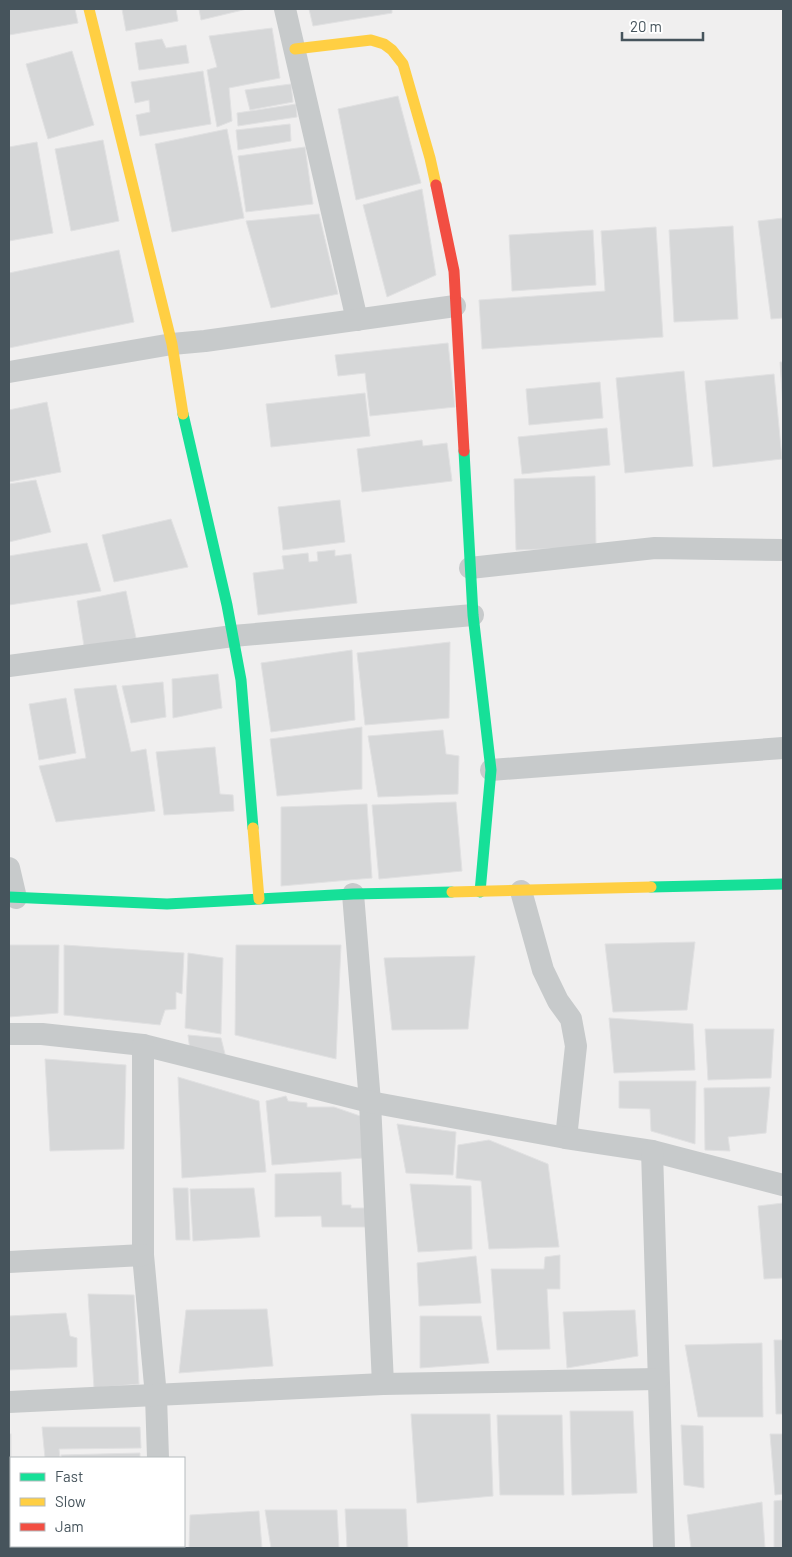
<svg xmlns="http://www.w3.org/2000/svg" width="792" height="1557" font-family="Barlow,sans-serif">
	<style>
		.building { fill: #d6d7d8; stroke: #e1e1e2 }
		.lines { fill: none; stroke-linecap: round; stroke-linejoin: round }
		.street { stroke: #c7cacb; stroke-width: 22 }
		.fast { stroke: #16e098; stroke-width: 11 }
		.slow { stroke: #ffcf43; stroke-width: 11 }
		.jam { stroke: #f24e42; stroke-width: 11 }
	</style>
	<rect width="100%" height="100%" fill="#f0efef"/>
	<g class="building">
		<polygon points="9,9 75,9 78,23 9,35"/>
		<polygon points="122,9 176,9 178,21 126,31"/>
		<polygon points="199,9 247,9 201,20"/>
		<polygon points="309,9 392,9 392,13 313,26"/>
		<polygon points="272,28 280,78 229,88 232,121 217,127 207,70 217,67 209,36"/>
		<polygon points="162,39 166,48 186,45 189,63 139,70 135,43"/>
		<polygon points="72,51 94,125 48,139 26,64"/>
		<polygon points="203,71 211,124 140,136 136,115 150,112 149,100 135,103 131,82"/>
		<polygon points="291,84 293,102 250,110 245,90"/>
		<polygon points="398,96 421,183 356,200 338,109"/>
		<polygon points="296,104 297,117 238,126 237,113"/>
		<polygon points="290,124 291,141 238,150 236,130"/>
		<polygon points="227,129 244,218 172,232 155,144"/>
		<polygon points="103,140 119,221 71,231 55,149"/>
		<polygon points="37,142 53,233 9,241 9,147"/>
		<polygon points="305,147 313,204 246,212 238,156"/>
		<polygon points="422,189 436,275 387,297 363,205"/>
		<polygon points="319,214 338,294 271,308 246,221"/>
		<polygon points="783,218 783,318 771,319 758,221"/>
		<polygon points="733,226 738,319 674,322 669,230"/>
		<polygon points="656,227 663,337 482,349 479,300 605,291 601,231"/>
		<polygon points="593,230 596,285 512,291 509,235"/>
		<polygon points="119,250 134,322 9,348 9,273"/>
		<polygon points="448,343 455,407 370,416 365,373 338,376 335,355"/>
		<polygon points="780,362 783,362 783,406"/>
		<polygon points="684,371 693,466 625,473 616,378"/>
		<polygon points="774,374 782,459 713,467 705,381"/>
		<polygon points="600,382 603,418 529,425 526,389"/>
		<polygon points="365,393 370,436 271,447 266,404"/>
		<polygon points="47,402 61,472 9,482 9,410"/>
		<polygon points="607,428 610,465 522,474 518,437"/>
		<polygon points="422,440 423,446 447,443 452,481 362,492 357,449"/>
		<polygon points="595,476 596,547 516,550 514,479"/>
		<polygon points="36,480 51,532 9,542 9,484"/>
		<polygon points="340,500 345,542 283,550 278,507"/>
		<polygon points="171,519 188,567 114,582 102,535"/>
		<polygon points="87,543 101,591 9,605 9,556"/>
		<polygon points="335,550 335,556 351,554 357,603 258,615 253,573 284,569 282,556 308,553 309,562 318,561 317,552"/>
		<polygon points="126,591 136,638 84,646 77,601"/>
		<polygon points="450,642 449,718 365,725 357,653"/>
		<polygon points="352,650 355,720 271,732 261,663"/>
		<polygon points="218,674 222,708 173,718 172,679"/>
		<polygon points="163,682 166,717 131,723 122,686"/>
		<polygon points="116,685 131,752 146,749 155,811 56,822 39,766 86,758 74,689"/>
		<polygon points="66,698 76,753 39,760 29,704"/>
		<polygon points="362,727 362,789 277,796 270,739"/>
		<polygon points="443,730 446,754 459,756 458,794 378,797 368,736"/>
		<polygon points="215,747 220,794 233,795 234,811 164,815 156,752"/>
		<polygon points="456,802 462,871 379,879 372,805"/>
		<polygon points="367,804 372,878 281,886 281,807"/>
		<polygon points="695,942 687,1010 613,1012 605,944"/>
		<polygon points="9,945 59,945 58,1013 9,1017"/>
		<polygon points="64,945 184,953 182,994 176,992 176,1009 165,1010 160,1025 64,1015"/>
		<polygon points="236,945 341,945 336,1059 235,1035"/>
		<polygon points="188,953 223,958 221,1034 185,1028"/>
		<polygon points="475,956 468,1029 392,1030 384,958"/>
		<polygon points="609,1018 693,1024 695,1070 614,1073"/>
		<polygon points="705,1029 774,1029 771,1078 708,1080"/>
		<polygon points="188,1035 221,1038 226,1058 190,1051"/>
		<polygon points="45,1059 126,1065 124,1149 50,1151"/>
		<polygon points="178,1077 259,1101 266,1172 182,1178"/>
		<polygon points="619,1081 696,1081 695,1144 651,1131 650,1109 619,1108"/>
		<polygon points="770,1087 766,1133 728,1137 730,1151 705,1150 704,1088"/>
		<polygon points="286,1096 288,1101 307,1103 307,1107 334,1107 363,1117 363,1158 272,1165 266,1101"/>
		<polygon points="397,1124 456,1132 453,1175 406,1173"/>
		<polygon points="489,1140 548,1164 559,1247 489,1249 481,1181 456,1178 458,1145"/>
		<polygon points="341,1172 342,1205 351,1205 351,1208 367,1208 367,1227 322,1227 321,1216 275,1217 275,1174"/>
		<polygon points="410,1184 471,1186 472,1249 418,1252"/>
		<polygon points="173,1188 188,1188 190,1240 176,1240"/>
		<polygon points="254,1188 260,1237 193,1241 190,1189"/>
		<polygon points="783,1203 783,1278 764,1279 758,1206"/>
		<polygon points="560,1255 560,1289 547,1289 550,1349 497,1350 491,1269 544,1269 545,1257"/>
		<polygon points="476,1256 481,1303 419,1306 417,1263"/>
		<polygon points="88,1294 134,1295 139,1384 94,1388"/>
		<polygon points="267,1309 273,1366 179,1373 186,1310"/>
		<polygon points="635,1310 638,1356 567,1368 563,1312"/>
		<polygon points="66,1313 70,1336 77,1338 77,1367 9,1370 9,1316"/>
		<polygon points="420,1316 481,1316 489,1363 420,1368"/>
		<polygon points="774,1340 783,1340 783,1414 776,1414"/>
		<polygon points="762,1343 763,1417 698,1417 685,1345"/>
		<polygon points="570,1411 633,1411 637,1493 572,1495"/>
		<polygon points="411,1414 490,1414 493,1496 417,1503"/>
		<polygon points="497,1415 562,1415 564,1495 500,1495"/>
		<polygon points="681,1425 703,1426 704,1488 684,1485"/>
		<polygon points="42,1427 140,1427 141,1448 59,1449 60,1458 45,1458"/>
		<rect x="9" y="1434" width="2" height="82"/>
		<polygon points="770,1434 783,1434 783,1494 775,1495"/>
		<polygon points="140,1453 140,1458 62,1458 61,1455"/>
		<polygon points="783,1500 783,1548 774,1548 774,1501"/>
		<polygon points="762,1502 765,1548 691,1548 687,1515"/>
		<polygon points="345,1509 406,1509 408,1548 347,1548"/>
		<polygon points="265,1510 337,1510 339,1548 271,1548"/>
		<polygon points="259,1511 262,1548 189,1548 190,1515"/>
		<polygon points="9,1523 11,1523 11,1546 66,1546 66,1548 9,1548"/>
	</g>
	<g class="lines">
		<g class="street">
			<polyline points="285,9 357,320"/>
			<polyline points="9,372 172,344 205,341 455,306"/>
			<polyline points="470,568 655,548 783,550"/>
			<polyline points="9,666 233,636 473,615"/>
			<polyline points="491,770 783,748"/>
			<polyline points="9,868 16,898"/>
			<polyline points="521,891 543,970 558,1001 571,1019 576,1046 566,1138"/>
			<polyline points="353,894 370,1102 383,1384"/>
			<polyline points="9,1034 42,1034 143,1045 370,1102 566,1138 652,1151 783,1185"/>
			<polyline points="143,1045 143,1255 156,1396 158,1458"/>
			<polyline points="652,1151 664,1548"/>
			<polyline points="9,1262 143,1255"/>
			<polyline points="9,1402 383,1384 658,1379"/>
			<polyline points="161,1546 161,1548"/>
		</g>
		<g class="fast">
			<polyline points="183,414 227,605 241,680 253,828"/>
			<polyline points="464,451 473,615 491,770 480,892"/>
			<polyline points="651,887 783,884"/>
			<polyline points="9,897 167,904 353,894 452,892"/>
		</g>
		<g class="slow">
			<polyline points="89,9 172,344 183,414"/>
			<polyline points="295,49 371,40 384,44 392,50 403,64 430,158 436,185"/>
			<polyline points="253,828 259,899"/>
			<polyline points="452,892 651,887"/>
		</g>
		<polyline class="jam" points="436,185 454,271 464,451"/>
	</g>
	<rect width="792" height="1557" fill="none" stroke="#46545c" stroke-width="20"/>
	<rect x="10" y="1457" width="175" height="90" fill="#ffffff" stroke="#b5bbbe"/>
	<rect x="20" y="1473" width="25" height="8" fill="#16e098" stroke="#b5bbbe"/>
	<text x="55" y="1482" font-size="15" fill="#46545c">Fast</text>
	<rect x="20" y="1498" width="25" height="8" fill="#ffcf43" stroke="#b5bbbe"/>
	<text x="55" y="1507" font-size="15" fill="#46545c">Slow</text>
	<rect x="20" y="1523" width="25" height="8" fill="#f24e42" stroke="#b5bbbe"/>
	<text x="55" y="1532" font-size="15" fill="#46545c">Jam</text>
	<path d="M622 32v8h81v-8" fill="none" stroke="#46545c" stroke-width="2.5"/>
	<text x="630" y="32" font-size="15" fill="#46545c" stroke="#ffffff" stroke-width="4" paint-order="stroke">20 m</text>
</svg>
